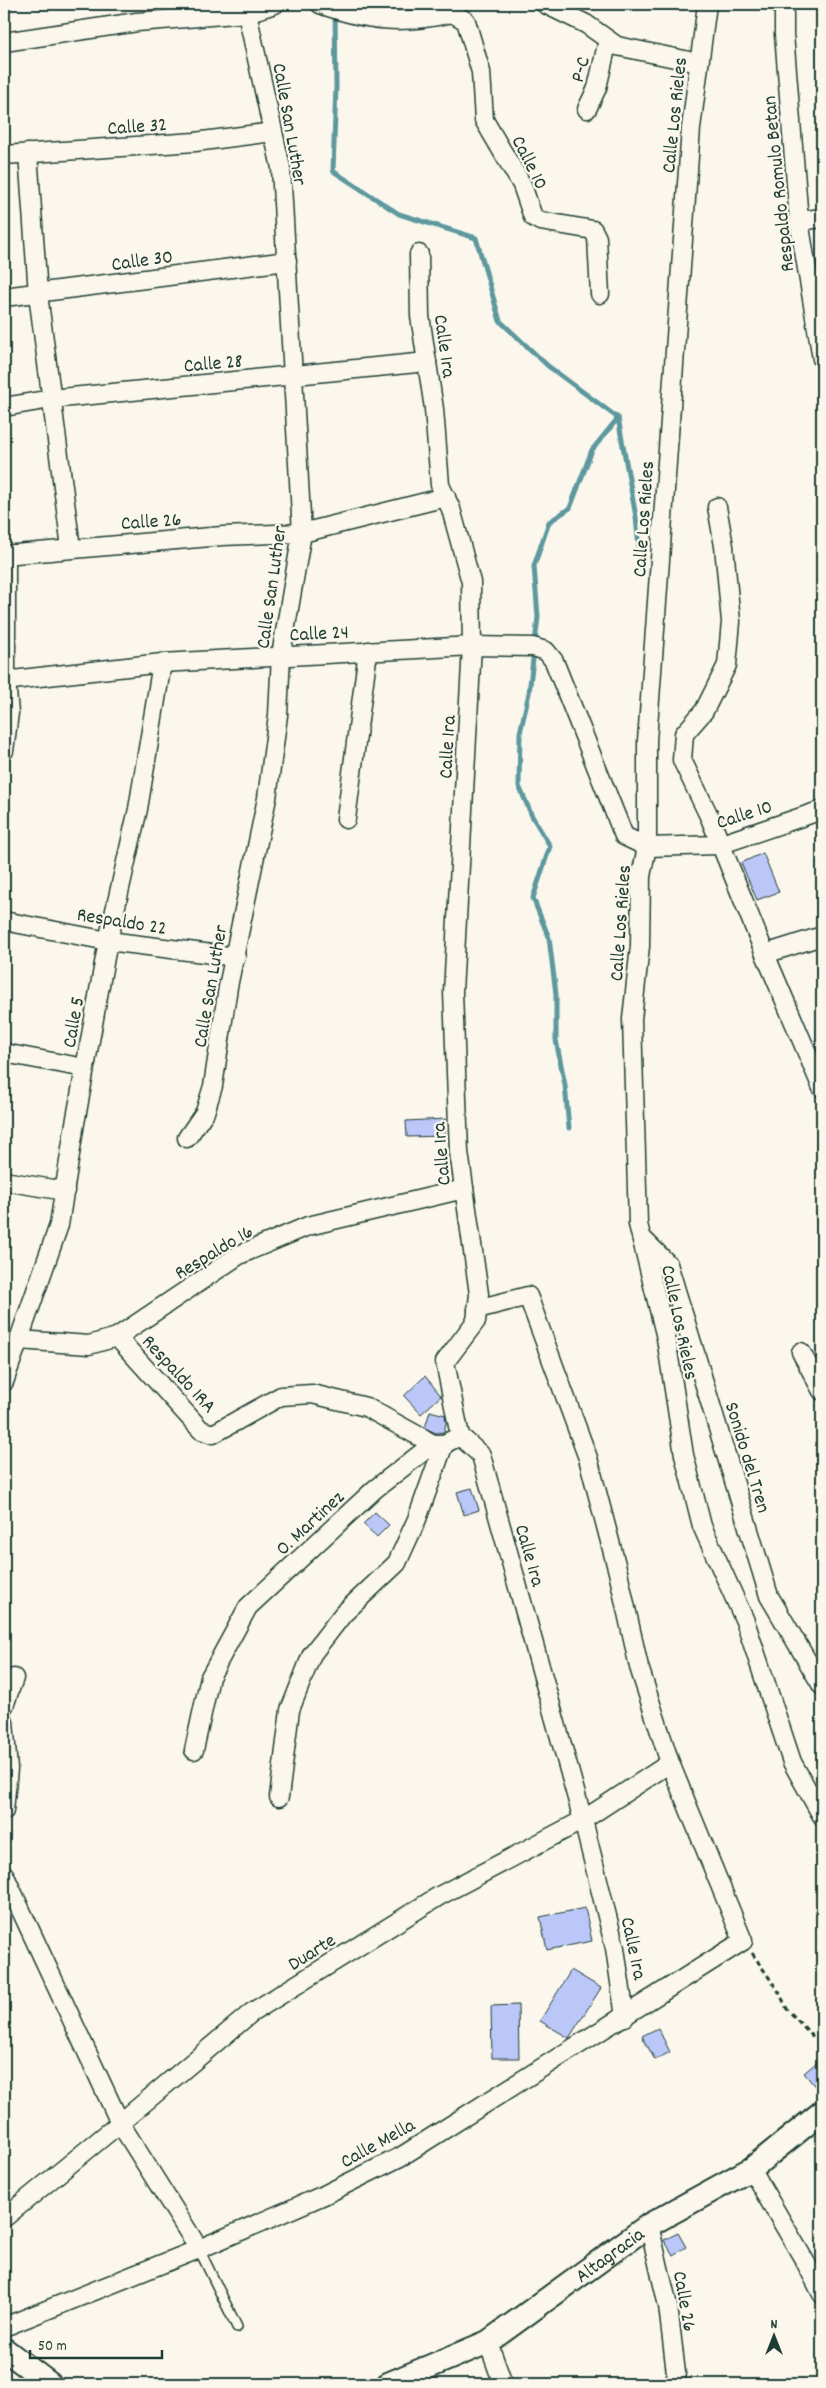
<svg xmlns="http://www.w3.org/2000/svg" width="826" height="2388" font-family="Dekko,sans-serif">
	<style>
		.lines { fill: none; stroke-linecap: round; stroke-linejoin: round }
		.stream { stroke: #5d989e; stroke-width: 5 }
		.building { fill: #bac7f8; stroke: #1f3d34 }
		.service-casing { stroke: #1f3d34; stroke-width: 12 }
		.minor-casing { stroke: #1f3d34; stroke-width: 21 }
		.tertiary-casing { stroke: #1f3d34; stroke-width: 26 }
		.path { stroke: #1f3d34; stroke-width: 3; stroke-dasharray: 5 4; stroke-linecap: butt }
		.service { stroke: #fbf7ec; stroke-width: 9 }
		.minor { stroke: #fbf7ec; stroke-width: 18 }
		.tertiary { stroke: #fbf7ec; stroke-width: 22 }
		.labels { text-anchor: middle; stroke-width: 4.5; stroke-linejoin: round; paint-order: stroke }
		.street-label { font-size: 20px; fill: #1f3d34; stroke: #fbf7ec }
	</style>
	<rect width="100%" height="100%" fill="#fbf7ec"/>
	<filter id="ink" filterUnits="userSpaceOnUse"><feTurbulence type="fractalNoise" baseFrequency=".02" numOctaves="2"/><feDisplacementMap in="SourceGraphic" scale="10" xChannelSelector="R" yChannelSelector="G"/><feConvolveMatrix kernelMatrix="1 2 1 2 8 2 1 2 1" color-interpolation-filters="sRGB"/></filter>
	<g filter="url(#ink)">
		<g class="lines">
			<g class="stream">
				<polyline points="335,12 336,86 333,171 399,214 476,238 500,321 548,366 618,418 636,517 641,568"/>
				<polyline points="569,1128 565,1085 556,1040 556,994 549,938 533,898 550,846 532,816 519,786 520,733 529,693 538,617 534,566 549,522 570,508 592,450 618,418"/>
			</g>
		</g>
		<g class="building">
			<polygon points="763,853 779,892 757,900 741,863"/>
			<polygon points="445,1119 445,1136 407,1137 406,1121"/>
			<polygon points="425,1376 441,1396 421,1414 404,1396"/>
			<polygon points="430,1411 445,1415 446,1423 444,1432 436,1433 425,1428"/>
			<polygon points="472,1488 479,1510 464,1515 457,1492"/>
			<polygon points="375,1512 389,1525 377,1537 363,1524"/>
			<polygon points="585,1908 592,1941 547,1950 540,1917"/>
			<polygon points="571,1970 601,1988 569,2038 540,2021"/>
			<polygon points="518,2005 519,2058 492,2058 491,2006"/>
			<polygon points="658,2028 670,2052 655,2060 642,2036"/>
			<polygon points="822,2058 822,2095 804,2073"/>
			<polygon points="678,2233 686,2247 673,2255 664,2240"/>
		</g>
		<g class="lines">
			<g class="service-casing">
				<polyline id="service" points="199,2249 237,2327"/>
			</g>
			<g class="minor-casing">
				<g id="minor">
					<path d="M320 4C368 21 401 25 452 13"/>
					<polyline points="545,4 586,24 617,46 699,63"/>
					<polyline points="707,4 691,128 647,741 647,847 641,876 640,946 632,1019 638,1224 666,1338 684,1455 702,1526 745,1621 792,1762 822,1816"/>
					<polyline points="784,4 784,34 799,221 822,359"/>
					<polyline points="452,13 466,21 481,72 484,120 522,185 533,217 540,221 593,230 597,238 600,294"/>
					<polyline points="4,42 137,22 247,13 275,4"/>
					<polyline points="587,109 597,88 608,40"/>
					<polyline points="28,153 38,294 71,548"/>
					<polyline points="4,155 195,142 273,132"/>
					<polyline points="799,221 822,218"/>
					<polyline points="419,254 420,316 434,409 440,485 451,509 471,582 472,646 453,992 459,1152 479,1294 476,1321 445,1362 460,1436 481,1455 583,1820 615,1948 625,2017"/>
					<polyline points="4,297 287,261"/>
					<polyline points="4,407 51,399 427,362"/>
					<polyline points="717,507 724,546 731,622 727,665 704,711 684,734 682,760 710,818 765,954 822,1088"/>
					<polyline points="4,555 222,536 302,533 446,497"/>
					<polyline points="4,681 162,663 472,646 533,647 546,651 554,661 624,836 647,847 719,845 822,810"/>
					<polyline points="4,751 9,713 6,680 6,555"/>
					<polyline points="346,819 368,651"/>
					<polyline points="4,921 108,941 236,957"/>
					<polyline points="765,954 822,936"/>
					<polyline points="4,1053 85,1068"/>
					<polyline points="187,1138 205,1112 213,1086 228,987 267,798 278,715 281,655 302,533 281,168 245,4"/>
					<polyline points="4,1181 65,1191"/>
					<polyline points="643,1239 668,1264 769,1596 822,1686"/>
					<polyline points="117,1337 201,1430 213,1434 281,1396 312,1394 366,1407 433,1444 444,1444 460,1436"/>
					<polyline points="19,1340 89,1345 117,1337 239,1255 308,1226 464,1189"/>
					<polyline points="801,1352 822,1391"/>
					<polyline points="4,1382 59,1225 74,1129 108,941 138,809 162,663"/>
					<polyline points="4,1706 14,1678"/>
					<polyline points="4,1722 8,1769 4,1811"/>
					<polyline points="194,1750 210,1677 248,1607 375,1489 433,1444"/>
					<polyline points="279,1797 290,1710 312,1654 343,1614 397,1563 417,1519 444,1444"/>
					<polyline points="4,1874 120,2123 199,2249"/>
					<polyline points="751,2169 806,2263 822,2294"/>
					<polyline points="4,2218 120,2123 251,2013 439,1896 583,1820 670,1763"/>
					<polyline points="649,2225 668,2306 676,2373 674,2384"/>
					<polyline points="4,2327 199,2249 324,2195 402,2156 743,1941 670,1763 639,1667 618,1572 588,1458 528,1296 477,1309"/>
					<polyline points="488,2342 503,2384"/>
				</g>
			</g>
			<g class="tertiary-casing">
				<g id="tertiary">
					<polyline points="4,2349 50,2384"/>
					<path id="s1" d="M388 2384 488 2342 649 2225 751 2169 822 2112"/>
				</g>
			</g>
			<polyline class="path" points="752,1953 779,1992 787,2009 822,2046"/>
			<use href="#service" class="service"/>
			<use href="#minor" class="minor"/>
			<use href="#tertiary" class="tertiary"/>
		</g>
	</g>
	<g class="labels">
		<g class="street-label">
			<text transform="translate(579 69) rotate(-74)" y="7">P-C</text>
			<text transform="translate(673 115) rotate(-84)" y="7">Calle Los Rieles</text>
			<text transform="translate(291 124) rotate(80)" y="7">Calle San Luther</text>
			<text transform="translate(137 125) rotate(-4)" y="7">Calle 32</text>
			<text transform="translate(531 162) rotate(63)" y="7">Calle 10</text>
			<text transform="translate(777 184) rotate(-96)" y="7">Respaldo Romulo Betan</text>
			<text transform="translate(142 259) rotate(-8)" y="7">Calle 30</text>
			<text transform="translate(446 346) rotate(82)" y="7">Calle 1ra</text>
			<text transform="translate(213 362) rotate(-5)" y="7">Calle 28</text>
			<text transform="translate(642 519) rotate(-86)" y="7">Calle Los Rieles</text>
			<text transform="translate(151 520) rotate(-4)" y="7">Calle 26</text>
			<text transform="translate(270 587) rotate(-82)" y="7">Calle San Luther</text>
			<text transform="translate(319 632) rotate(-3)" y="7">Calle 24</text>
			<text transform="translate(446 747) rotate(-87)" y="7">Calle 1ra</text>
			<text transform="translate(744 813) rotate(-18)" y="7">Calle 10</text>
			<text transform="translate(122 920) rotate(9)" y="7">Respaldo 22</text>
			<text transform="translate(619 923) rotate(-86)" y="7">Calle Los Rieles</text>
			<text transform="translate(209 986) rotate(-80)" y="7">Calle San Luther</text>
			<text transform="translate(72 1022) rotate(-80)" y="7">Calle 5</text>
			<text transform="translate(440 1154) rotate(-95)" y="7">Calle 1ra</text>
			<text transform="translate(213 1251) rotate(-31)" y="7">Respaldo 16</text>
			<text transform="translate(681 1322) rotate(78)" y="7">Calle Los Rieles</text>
			<text transform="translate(180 1373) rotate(47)" y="7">Respaldo 1RA</text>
			<text transform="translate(749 1457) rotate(73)" y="7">Sonido del Tren</text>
			<text transform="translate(309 1522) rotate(-43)" y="7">O. Martinez</text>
			<text transform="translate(531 1555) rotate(74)" y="7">Calle 1ra</text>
			<text transform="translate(635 1948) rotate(78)" y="7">Calle 1ra</text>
			<text transform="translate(311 1951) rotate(-32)" y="7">Duarte</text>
			<text transform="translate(377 2142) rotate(-29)" y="7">Calle Mella</text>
			<text dy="7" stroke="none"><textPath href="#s1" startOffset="258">Altagracia</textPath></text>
			<text transform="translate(686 2301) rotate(80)" y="7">Calle 26</text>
		</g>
	</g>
	<rect width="826" height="2388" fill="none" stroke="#fbf7ec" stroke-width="20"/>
	<rect x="10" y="10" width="806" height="2368" fill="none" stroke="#1f3d34" stroke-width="2" filter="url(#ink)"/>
	<g transform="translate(774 2336)" stroke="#fbf7ec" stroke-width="4" paint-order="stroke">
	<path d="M0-4L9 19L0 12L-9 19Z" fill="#1f3d34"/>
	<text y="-8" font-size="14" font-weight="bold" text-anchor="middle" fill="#1f3d34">N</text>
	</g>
	<path d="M30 2350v8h132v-8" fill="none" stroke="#1f3d34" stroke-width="2.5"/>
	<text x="38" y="2350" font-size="15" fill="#1f3d34" stroke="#fbf7ec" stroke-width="4" paint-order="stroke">50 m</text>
</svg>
